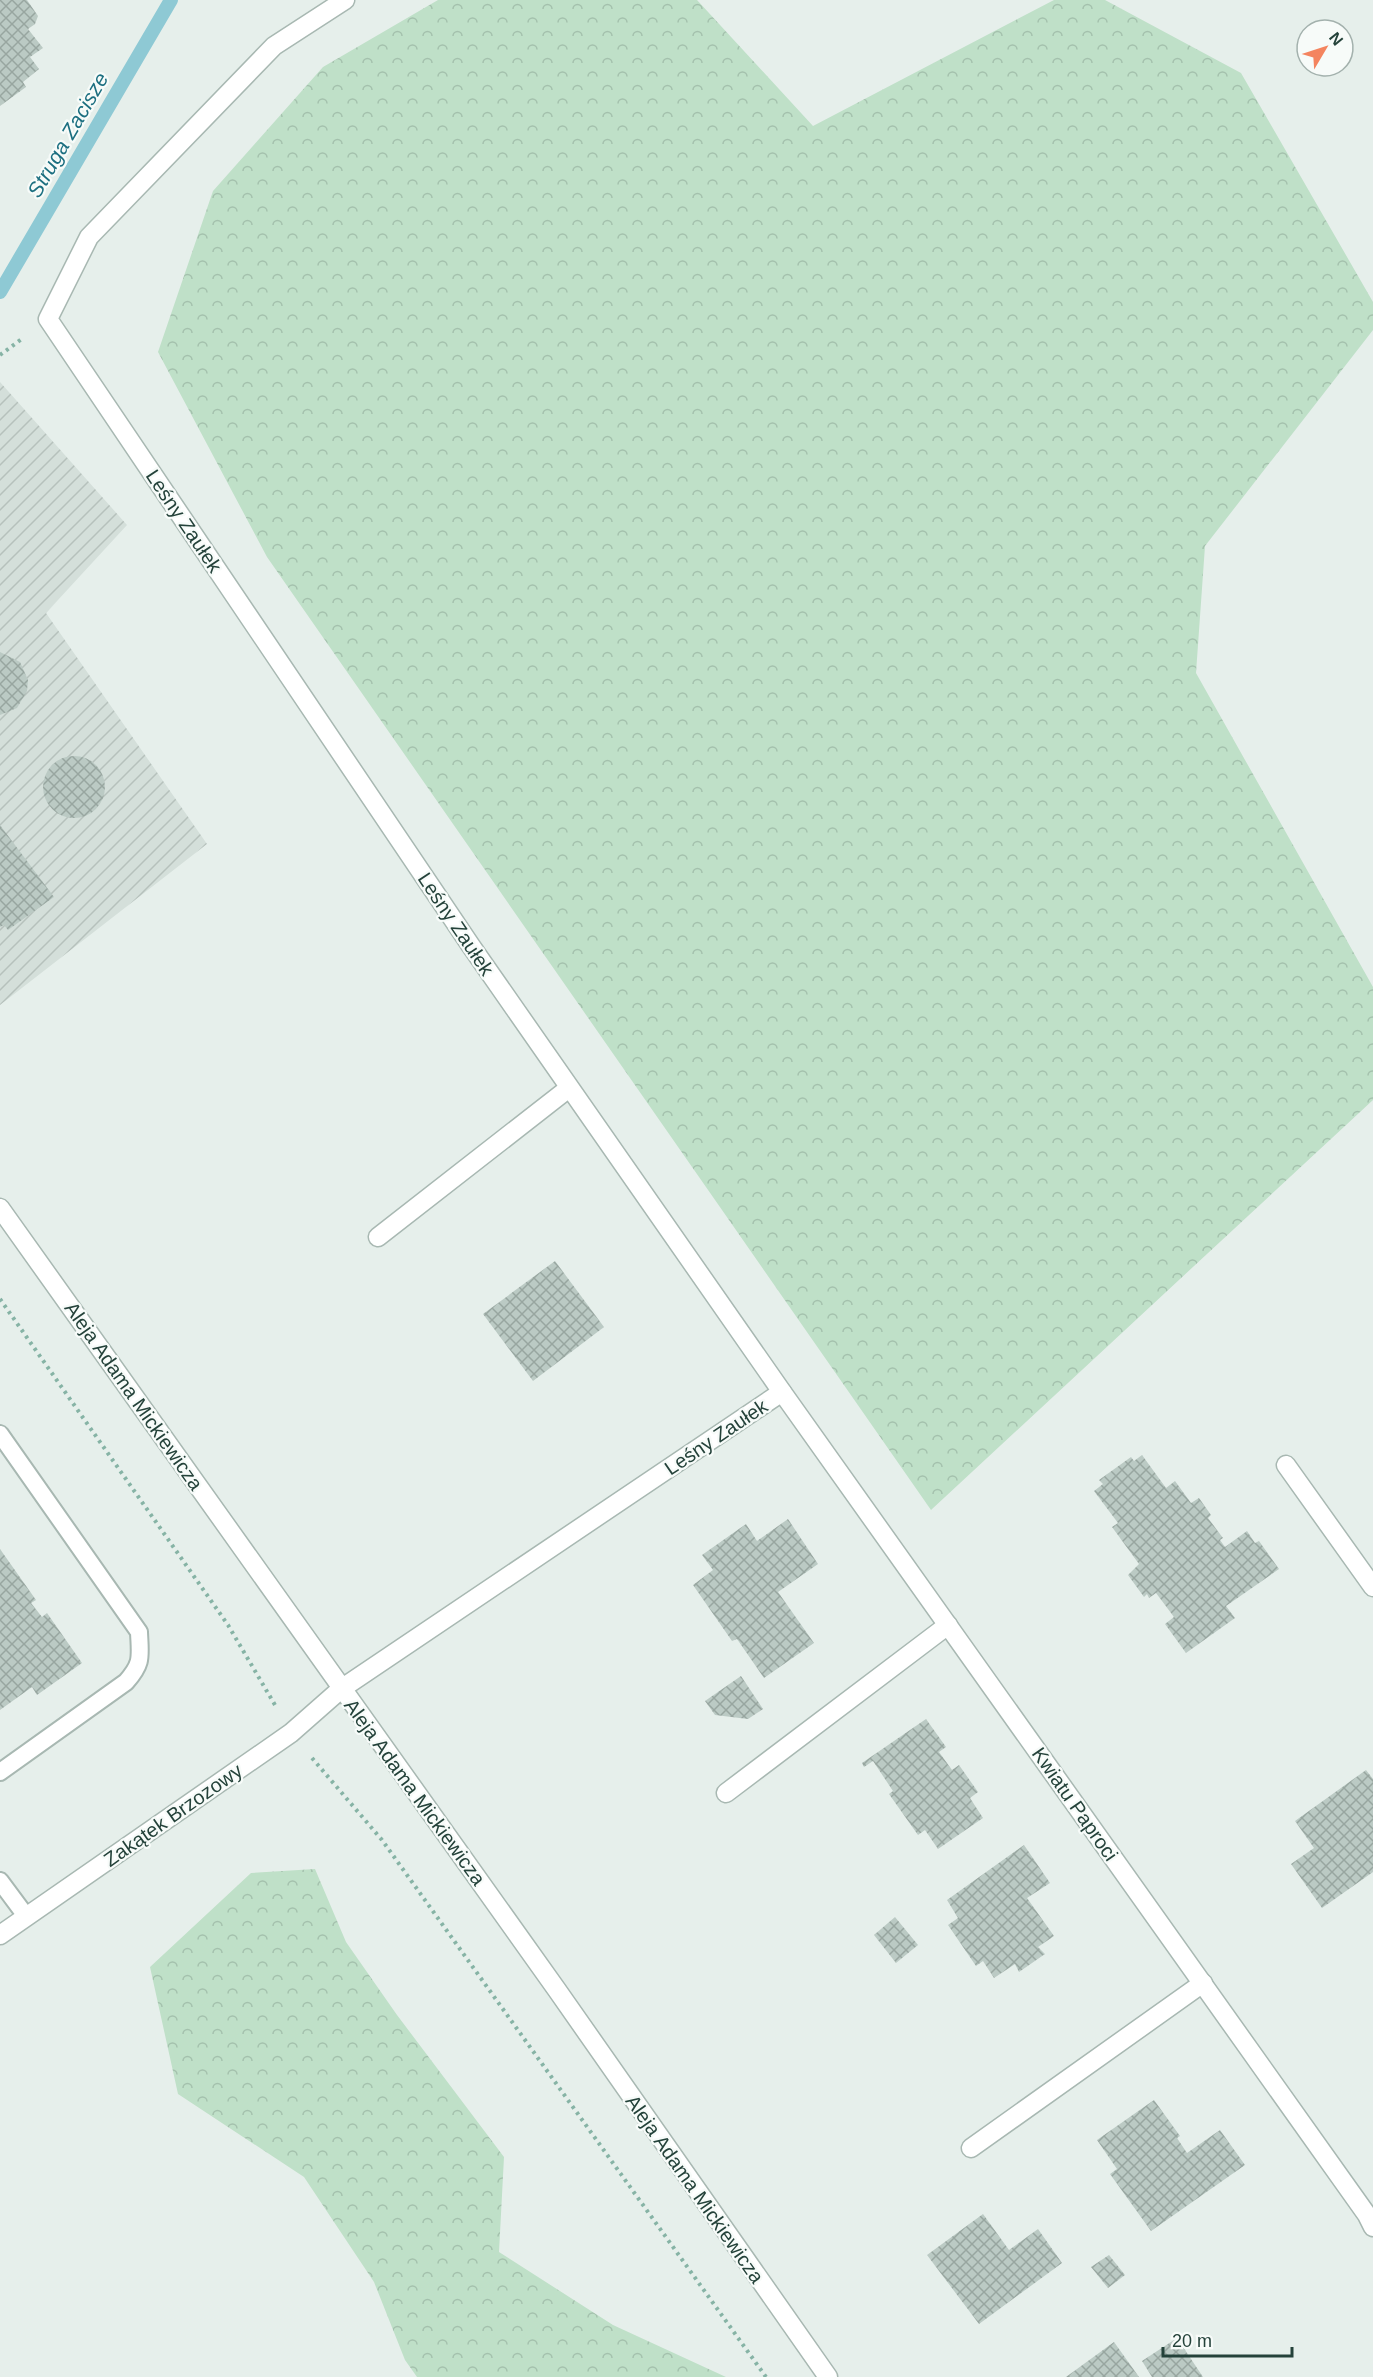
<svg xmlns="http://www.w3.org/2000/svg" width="1373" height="2377" font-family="Helvetica,sans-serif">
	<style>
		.industrial { fill: url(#industrial-furrows) }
		.forest { fill: url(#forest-crowns) }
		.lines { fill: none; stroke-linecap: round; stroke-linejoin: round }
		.stream { stroke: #8ec9d4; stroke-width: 14 }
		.building { fill: url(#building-cross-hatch) }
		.lane-casing { stroke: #a8b8b2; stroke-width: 20 }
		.street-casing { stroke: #a8b8b2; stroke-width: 21 }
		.path { stroke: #86b3a5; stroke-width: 4; stroke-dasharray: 3 4.5; stroke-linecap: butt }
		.lane { stroke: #fff; stroke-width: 16 }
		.street { stroke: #fff; stroke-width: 18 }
		.labels { text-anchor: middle; stroke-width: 4.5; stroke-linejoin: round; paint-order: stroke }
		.street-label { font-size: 20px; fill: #24423a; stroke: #f7fbf9 }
		.water-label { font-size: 21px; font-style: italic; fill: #1c6f80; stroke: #f7fbf9 }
	</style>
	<defs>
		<pattern id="industrial-furrows" width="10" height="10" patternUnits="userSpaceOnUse" patternTransform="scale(1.5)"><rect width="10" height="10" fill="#d4dfda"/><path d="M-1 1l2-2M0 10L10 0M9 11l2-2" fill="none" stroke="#b6c1bc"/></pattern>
		<pattern id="forest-crowns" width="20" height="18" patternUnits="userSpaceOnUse" patternTransform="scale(1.5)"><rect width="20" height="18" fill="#bfe0c8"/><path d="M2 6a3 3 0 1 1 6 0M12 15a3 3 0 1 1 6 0" fill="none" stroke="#a4c1ad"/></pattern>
		<pattern id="building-cross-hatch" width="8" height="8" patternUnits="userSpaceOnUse" patternTransform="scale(1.5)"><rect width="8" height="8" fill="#bbcac4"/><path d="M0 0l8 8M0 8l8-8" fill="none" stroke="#98a6a0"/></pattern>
	</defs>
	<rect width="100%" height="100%" fill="#e6efeb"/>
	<polygon class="industrial" points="0,382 127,525 46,613 207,844 0,1005"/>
	<g class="forest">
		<polygon points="438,0 697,0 813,126 1054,0 1105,0 1241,73 1373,302 1373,330 1205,546 1196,673 1373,987 1373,1100 931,1510 267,557 158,352 213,191 323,67"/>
		<polygon points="315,1869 346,1942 397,2015 504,2157 499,2252 613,2325 726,2377 417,2377 405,2360 374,2282 304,2177 178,2094 150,1967 251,1873"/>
	</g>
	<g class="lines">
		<polyline class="stream" points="0,292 171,0"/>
	</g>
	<g class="building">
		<polygon points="0,0 27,0 38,16 35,24 28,29 43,48 30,57 39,69 23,82 26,87 0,106"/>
		<polygon points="0,652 20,662 28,680 27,691 17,708 0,715"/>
		<circle cx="74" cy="787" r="31"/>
		<polygon points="0,825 54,897 8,930 4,925 0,927"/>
		<polygon points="555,1261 604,1327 533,1381 483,1314"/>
		<polygon points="1142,1455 1166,1488 1175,1481 1191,1503 1199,1498 1211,1515 1208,1518 1223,1538 1220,1540 1225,1547 1247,1531 1255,1543 1259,1541 1279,1569 1226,1606 1235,1618 1186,1653 1165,1624 1174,1617 1156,1593 1149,1598 1147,1594 1144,1597 1128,1575 1139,1564 1112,1527 1118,1523 1094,1491 1103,1484 1099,1480 1131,1457 1134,1461"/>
		<polygon points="788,1519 818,1564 778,1592 814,1643 764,1678 737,1639 732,1641 693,1585 713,1570 702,1555 746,1524 757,1541"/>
		<polygon points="0,1549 36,1600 31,1603 42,1617 47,1613 82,1663 37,1695 32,1687 0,1710"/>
		<polygon points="741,1676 763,1709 748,1719 715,1715 705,1701"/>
		<polygon points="926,1719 946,1747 939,1752 952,1770 959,1765 978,1792 970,1798 983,1818 938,1849 925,1830 918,1835 889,1794 893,1791 873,1761 864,1767 862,1763"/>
		<polygon points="1366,1770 1373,1779 1373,1872 1322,1908 1291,1864 1314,1848 1295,1821"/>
		<polygon points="1024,1845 1050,1883 1027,1898 1054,1936 1038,1947 1045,1954 1019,1972 1015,1964 994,1978 983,1961 976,1966 948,1925 958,1918 947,1900"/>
		<polygon points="895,1917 918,1945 896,1963 874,1935"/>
		<polygon points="1154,2100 1180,2136 1177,2138 1187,2153 1220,2130 1245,2165 1151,2231 1110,2174 1117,2169 1097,2140"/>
		<polygon points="983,2214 1009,2250 1038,2229 1062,2263 979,2324 927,2255"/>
		<polygon points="1109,2255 1125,2275 1108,2288 1091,2267"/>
		<polygon points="1177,2338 1203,2377 1152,2377 1142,2361"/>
		<polygon points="1114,2342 1139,2377 1066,2377"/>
	</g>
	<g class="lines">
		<g class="lane-casing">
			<g id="lane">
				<path d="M0 1434 139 1632C140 1657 143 1663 126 1682L0 1772"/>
				<polyline points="0,1881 26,1916"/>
			</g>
		</g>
		<g class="street-casing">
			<g id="street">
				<polyline points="345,0 274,46 89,237 48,319 471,946 782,1392 1367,2215 1373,2227"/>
				<polyline points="0,1208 557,1990 828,2377"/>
				<polyline points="378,1237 569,1088"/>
				<polyline points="1286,1465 1373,1587"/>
				<polyline points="726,1793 948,1625"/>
				<polyline points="0,1935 291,1733 341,1689 782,1392"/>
				<polyline points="971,2148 1203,1983"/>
			</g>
		</g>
		<g class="path">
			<polyline points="0,355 23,338"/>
			<polyline points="0,1299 228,1625 275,1705"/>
			<polyline points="312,1758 382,1840 766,2377"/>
		</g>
		<use href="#lane" class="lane"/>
		<use href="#street" class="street"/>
	</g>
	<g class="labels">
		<g class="street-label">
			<text transform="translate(184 521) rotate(56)" y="7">Leśny Zaułek</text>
			<text transform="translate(456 924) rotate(56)" y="7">Leśny Zaułek</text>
			<text transform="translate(134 1396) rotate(55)" y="7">Aleja Adama Mickiewicza</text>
			<text transform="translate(716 1437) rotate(-34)" y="7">Leśny Zaułek</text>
			<text transform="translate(415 1792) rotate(54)" y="7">Aleja Adama Mickiewicza</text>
			<text transform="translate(1075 1804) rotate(55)" y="7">Kwiatu Paproci</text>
			<text transform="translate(173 1815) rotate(-35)" y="7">Zakątek Brzozowy</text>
			<text transform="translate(695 2189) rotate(55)" y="7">Aleja Adama Mickiewicza</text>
		</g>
		<g class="water-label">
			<text transform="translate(68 135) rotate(-60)" y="7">Struga Zacisze</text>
		</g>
	</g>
	<g transform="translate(1325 48) rotate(51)"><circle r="28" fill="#f7fbf9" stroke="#a3b1ad" stroke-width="1.5"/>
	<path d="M0-4.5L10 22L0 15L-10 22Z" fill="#f4845f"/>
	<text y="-9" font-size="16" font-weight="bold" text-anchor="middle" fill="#24423a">N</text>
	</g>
	<path d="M1163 2347v9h129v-9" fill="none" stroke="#24423a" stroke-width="3"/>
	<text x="1172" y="2347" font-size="18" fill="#24423a" stroke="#f7fbf9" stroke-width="4.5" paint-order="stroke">20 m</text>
</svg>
